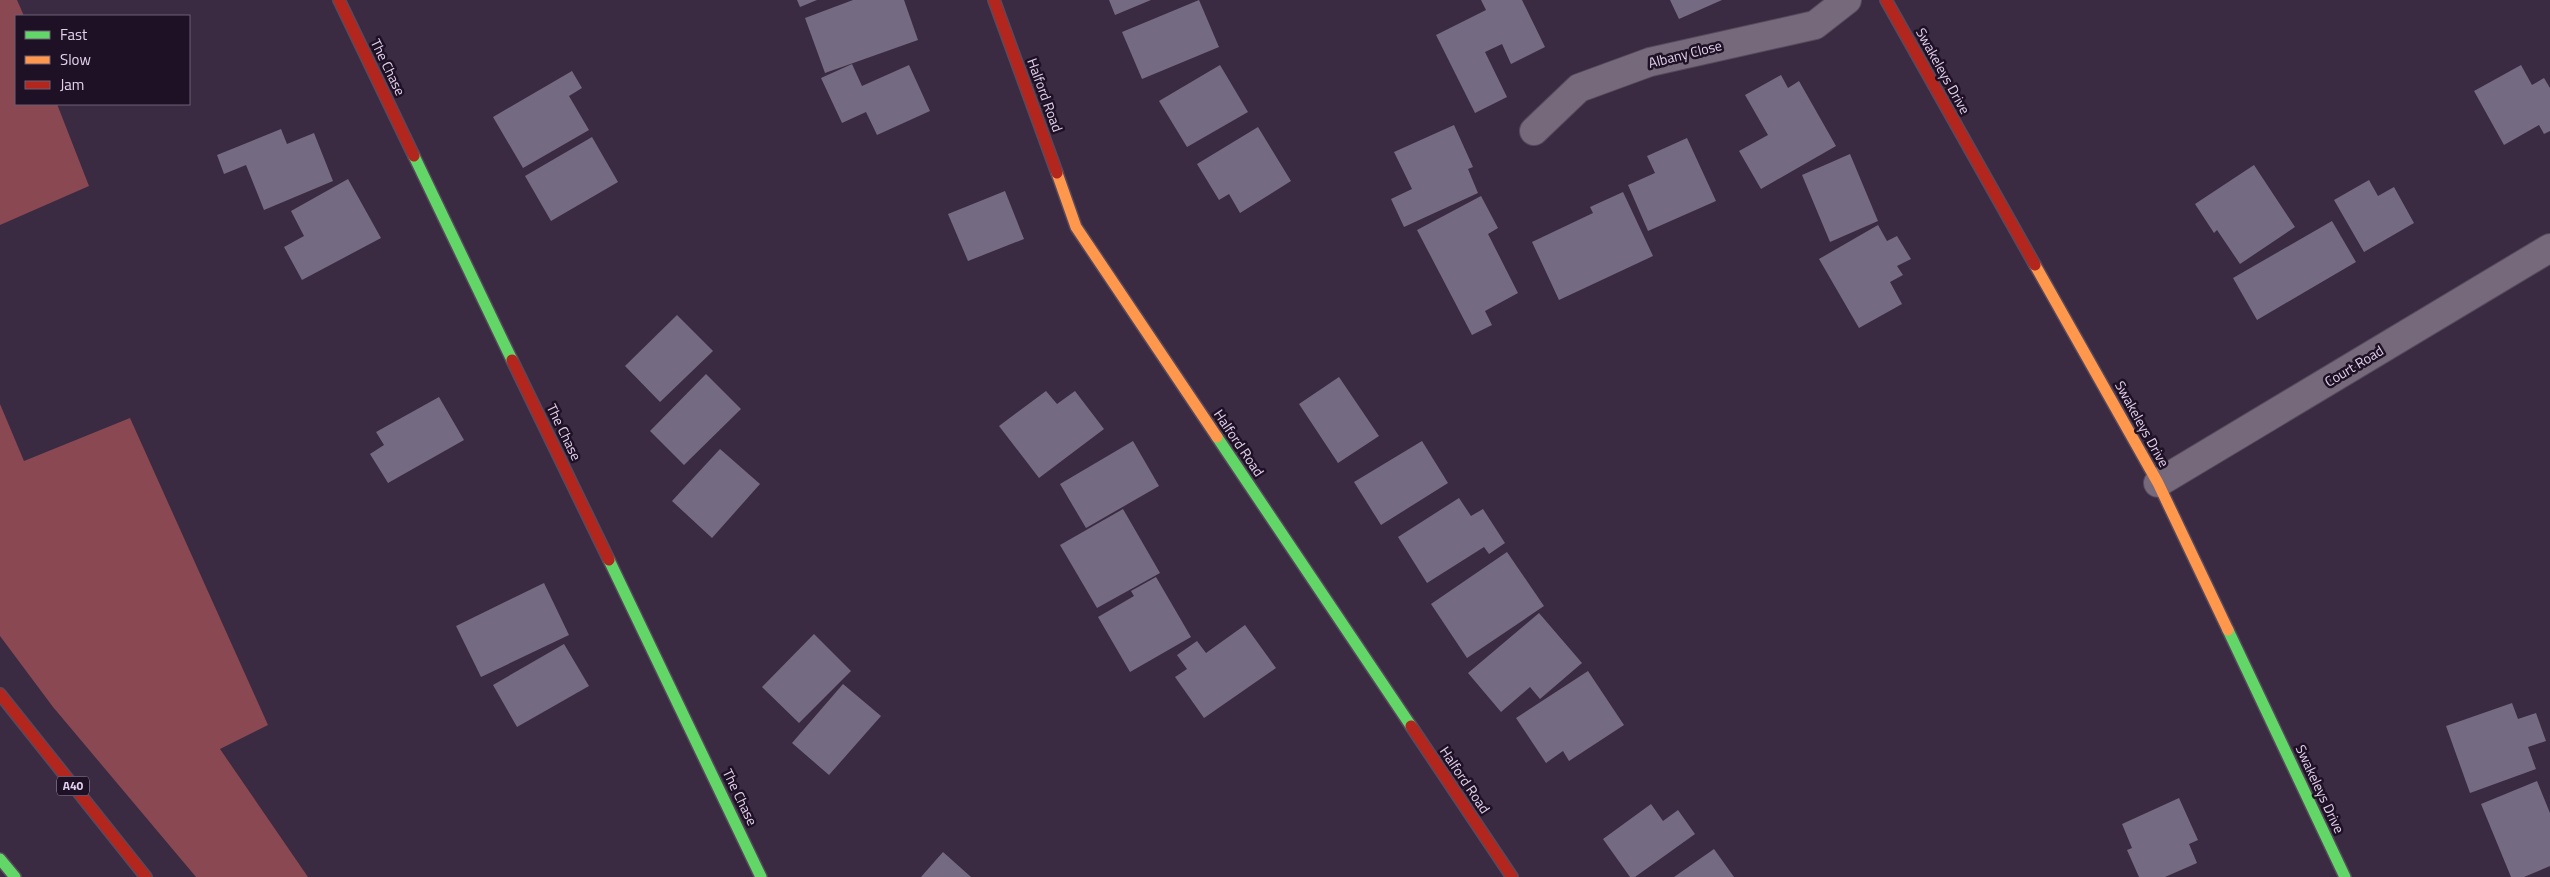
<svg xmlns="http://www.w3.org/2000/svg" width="2550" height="877" font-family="'Titillium Web',sans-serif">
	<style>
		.forest { fill: #894852 }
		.building { fill: #746a81 }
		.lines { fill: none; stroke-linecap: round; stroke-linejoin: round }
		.street-casing { stroke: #574a5e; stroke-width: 30 }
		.fast-casing { stroke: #574a5e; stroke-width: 14 }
		.slow-casing { stroke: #574a5e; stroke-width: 14 }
		.jam-casing { stroke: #574a5e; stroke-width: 14 }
		.street { stroke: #75697b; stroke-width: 28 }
		.fast { stroke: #63d668; stroke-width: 11 }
		.slow { stroke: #ff974d; stroke-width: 11 }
		.jam { stroke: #b3261e; stroke-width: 11 }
		.labels { text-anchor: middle; stroke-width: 5; stroke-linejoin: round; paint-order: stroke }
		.shield { fill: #1e1125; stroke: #a897b0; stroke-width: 1 }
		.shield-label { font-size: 12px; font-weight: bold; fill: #e3d1ec }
		.street-label { font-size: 14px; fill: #e3d1ec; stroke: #1e1125 }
	</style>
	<rect width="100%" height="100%" fill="#3a2b42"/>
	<g class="forest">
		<polygon points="0,0 17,0 24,16 16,16 16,104 57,104 89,186 0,225"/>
		<polygon points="0,404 24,461 130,418 268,725 220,749 308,877 196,877 53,707 0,636"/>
	</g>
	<g class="building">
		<polygon points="797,0 817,0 800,7"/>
		<polygon points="853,0 904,0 918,40 825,73 805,18"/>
		<polygon points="1109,0 1151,0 1115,15"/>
		<polygon points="1199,0 1219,47 1142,79 1122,32"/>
		<polygon points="1481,0 1522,0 1545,47 1511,64 1502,44 1485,52 1507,97 1475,113 1436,35 1486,10"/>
		<polygon points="1670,0 1722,0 1679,19"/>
		<polygon points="852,64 862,86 909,65 930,111 877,135 866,112 842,123 821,78"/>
		<polygon points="1220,65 1248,112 1187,147 1159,101"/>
		<polygon points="2521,65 2532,85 2544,78 2550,88 2550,131 2544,134 2539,125 2504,145 2474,91"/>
		<polygon points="572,71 582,88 569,96 589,130 523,168 493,117"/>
		<polygon points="1781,75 1788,88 1799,81 1836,146 1761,189 1739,151 1768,135 1745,95"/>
		<polygon points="1454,125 1473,167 1468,169 1478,193 1404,227 1391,199 1412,189 1394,152"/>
		<polygon points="1258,127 1291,181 1240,213 1229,194 1219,200 1197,164"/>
		<polygon points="281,129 287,144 314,133 333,181 264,210 246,165 224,174 217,155"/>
		<polygon points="592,137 618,182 551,221 525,176"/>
		<polygon points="1687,138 1716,201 1648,231 1628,185 1655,173 1647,156"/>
		<polygon points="1850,154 1878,221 1830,242 1802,175"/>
		<polygon points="2254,165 2295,227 2240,264 2217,230 2214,233 2195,204"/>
		<polygon points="348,179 381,238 302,280 284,247 304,236 291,211"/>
		<polygon points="2369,180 2378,196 2394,187 2414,223 2364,252 2334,200"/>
		<polygon points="1005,191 1024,239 968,261 948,214"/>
		<polygon points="1623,192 1653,256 1559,300 1532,242 1593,213 1590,207"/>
		<polygon points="1481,196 1498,228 1488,234 1518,293 1485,311 1492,325 1472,335 1417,230"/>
		<polygon points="2332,221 2356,262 2257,320 2233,278"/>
		<polygon points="1878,225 1887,241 1897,236 1911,259 1897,266 1903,275 1890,282 1902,304 1859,328 1819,259"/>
		<polygon points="677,315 713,351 660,402 625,366"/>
		<polygon points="706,374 741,409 684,465 650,431"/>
		<polygon points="1339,377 1379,436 1338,463 1299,404"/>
		<polygon points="1046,391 1057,404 1075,391 1104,429 1039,478 999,426"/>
		<polygon points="439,397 464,440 388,483 370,454 384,445 376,432"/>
		<polygon points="1133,441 1159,486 1086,528 1060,484"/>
		<polygon points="1422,441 1448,483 1381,525 1354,482"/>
		<polygon points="720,449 760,484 712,538 672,501"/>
		<polygon points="1459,498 1471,516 1483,509 1505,543 1489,554 1484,547 1427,583 1398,537"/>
		<polygon points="1123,509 1160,573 1097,608 1060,545"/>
		<polygon points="1507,552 1544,606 1467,658 1431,604"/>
		<polygon points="1156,577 1191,637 1130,672 1098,617 1134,596 1131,591"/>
		<polygon points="544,583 569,635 481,677 456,626"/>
		<polygon points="1539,613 1582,663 1540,699 1530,687 1501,712 1468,673"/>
		<polygon points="1245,625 1276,668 1204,718 1175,677 1187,669 1177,655 1197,641 1206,653"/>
		<polygon points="814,634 851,671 799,723 762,687"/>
		<polygon points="564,644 589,686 517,727 493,685"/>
		<polygon points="1588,671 1624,725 1569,761 1563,751 1546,763 1516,718"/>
		<polygon points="843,684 881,716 829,775 792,743"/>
		<polygon points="2512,703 2518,719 2536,713 2546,741 2528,747 2536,769 2470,793 2446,726"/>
		<polygon points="2537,781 2550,813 2550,866 2524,877 2511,877 2481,804"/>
		<polygon points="2179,798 2198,840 2189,844 2197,863 2165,877 2139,877 2127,850 2132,848 2122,824"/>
		<polygon points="1651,804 1663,821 1678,810 1695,834 1635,877 1630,877 1603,839"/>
		<polygon points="1714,849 1734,877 1674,877"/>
		<polygon points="943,852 971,877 921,877"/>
	</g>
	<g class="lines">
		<g class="street-casing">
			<g id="street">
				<polyline points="1534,131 1579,88 1650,62 1815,25 1847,0"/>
				<polyline points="2158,483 2550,248"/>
			</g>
		</g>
		<g class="fast-casing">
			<g id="fast">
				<polyline points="414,156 512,360"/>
				<polyline points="1217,437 1411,726"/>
				<polyline points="609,560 761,877"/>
				<polyline points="2228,630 2345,877"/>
				<polyline points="0,859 15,877"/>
			</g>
		</g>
		<g class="slow-casing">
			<g id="slow">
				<polyline points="1057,173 1076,227 1217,437"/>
				<polyline points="2035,265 2158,483 2228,630"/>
			</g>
		</g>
		<g class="jam-casing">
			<g id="jam">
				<polyline points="339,0 414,156"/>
				<polyline points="994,0 1057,173"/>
				<polyline points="1886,0 2035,265"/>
				<polyline points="512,360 609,560"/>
				<polyline points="0,694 146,877"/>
				<polyline points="1411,726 1512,877"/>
			</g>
		</g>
		<use href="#street" class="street"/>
		<use href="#fast" class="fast"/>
		<use href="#slow" class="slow"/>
		<use href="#jam" class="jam"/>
	</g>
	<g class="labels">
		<rect class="shield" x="57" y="776.5" width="32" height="19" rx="4"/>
		<g class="shield-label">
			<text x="73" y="790">A40</text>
		</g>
		<g class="street-label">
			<text transform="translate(1685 54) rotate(-14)" y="5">Albany Close</text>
			<text transform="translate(388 67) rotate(64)" y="5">The Chase</text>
			<text transform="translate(1943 71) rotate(61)" y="5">Swakeleys Drive</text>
			<text transform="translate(1045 95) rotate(70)" y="5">Halford Road</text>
			<text transform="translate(2354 366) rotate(-31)" y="5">Court Road</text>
			<text transform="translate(2142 424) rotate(61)" y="5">Swakeleys Drive</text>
			<text transform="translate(564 432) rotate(64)" y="5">The Chase</text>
			<text transform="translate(1239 443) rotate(56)" y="5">Halford Road</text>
			<text transform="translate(1465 780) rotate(56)" y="5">Halford Road</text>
			<text transform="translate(2320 789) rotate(65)" y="5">Swakeleys Drive</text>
			<text transform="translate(740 797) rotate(64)" y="5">The Chase</text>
		</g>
	</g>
	<rect x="15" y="15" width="175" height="90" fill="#1e1125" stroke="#6d5e75"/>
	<rect x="25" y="31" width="25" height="8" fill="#63d668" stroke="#6d5e75"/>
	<text x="60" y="40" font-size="15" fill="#e3d1ec">Fast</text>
	<rect x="25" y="56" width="25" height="8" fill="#ff974d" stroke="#6d5e75"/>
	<text x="60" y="65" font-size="15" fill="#e3d1ec">Slow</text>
	<rect x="25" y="81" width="25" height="8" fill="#b3261e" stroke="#6d5e75"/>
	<text x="60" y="90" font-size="15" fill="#e3d1ec">Jam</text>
</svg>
